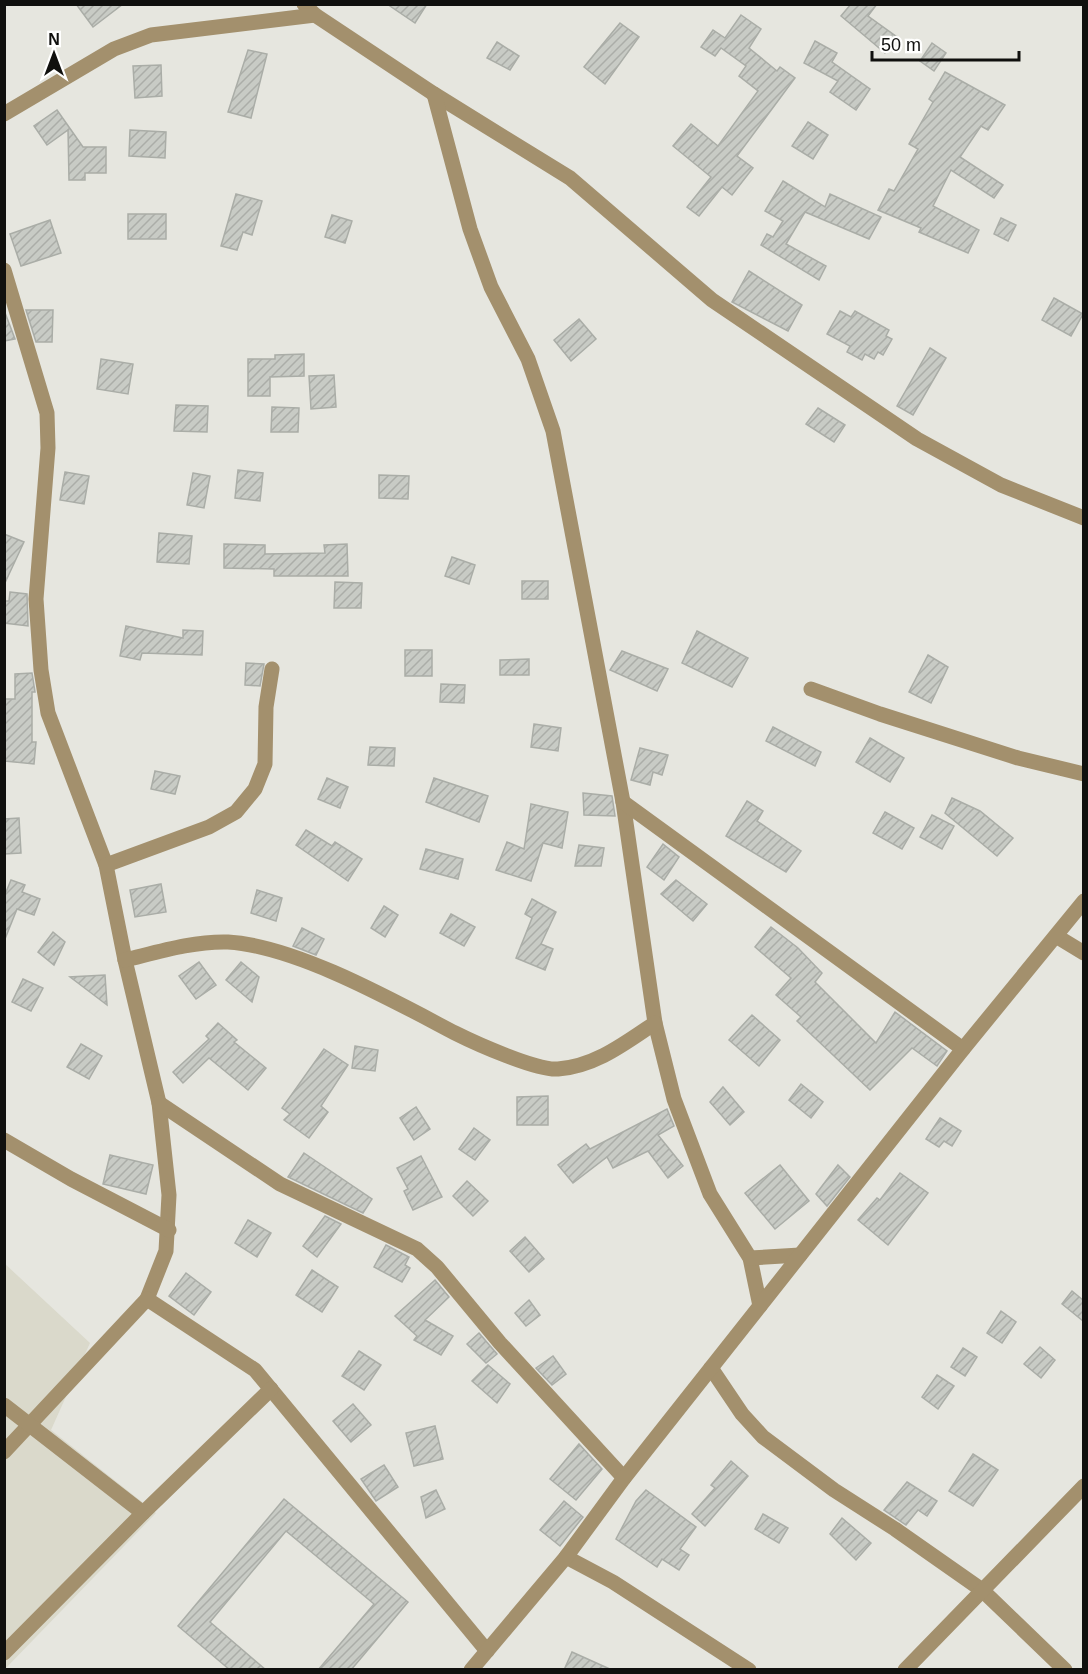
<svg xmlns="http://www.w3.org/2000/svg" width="1088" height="1674" font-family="Arial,sans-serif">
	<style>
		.built { fill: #dad9cb }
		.building { fill: url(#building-hatch); stroke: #aaada7; stroke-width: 1.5 }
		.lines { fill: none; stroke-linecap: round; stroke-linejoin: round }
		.street { stroke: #a3906d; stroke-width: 15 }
	</style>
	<defs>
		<pattern id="building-hatch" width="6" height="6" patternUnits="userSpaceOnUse" patternTransform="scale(1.5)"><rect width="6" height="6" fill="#c8cbc5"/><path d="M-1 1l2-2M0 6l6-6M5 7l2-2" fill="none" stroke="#abada8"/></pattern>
	</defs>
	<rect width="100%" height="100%" fill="#e6e6df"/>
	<polygon class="built" points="4,1263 90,1343 51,1430 156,1513 5,1669"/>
	<g class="building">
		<polygon points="76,4 123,4 93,27"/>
		<polygon points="387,4 427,4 415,23"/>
		<polygon points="851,4 877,4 868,16 897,37 885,53 841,16"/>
		<polygon points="741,15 761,29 749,48 777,71 780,67 795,78 737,156 753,168 732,195 722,187 699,216 687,207 711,177 673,146 691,124 718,146 758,91 739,76 746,66 721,48 715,56 701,47 713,30 725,38"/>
		<polygon points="620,23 639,37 605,84 584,67"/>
		<polygon points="815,41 837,53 832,62 870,89 856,110 830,92 838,81 804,63"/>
		<polygon points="497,42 519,56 510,70 487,58"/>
		<polygon points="932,43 946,53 934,71 920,61"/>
		<polygon points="248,50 267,54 251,118 228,112"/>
		<polygon points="161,65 162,96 135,98 133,66"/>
		<polygon points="945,72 1005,105 988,130 981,126 960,157 1003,185 994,198 951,170 933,206 979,230 968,253 919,232 921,228 878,210 889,189 894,191 918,149 909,144 933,102 929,99"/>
		<polygon points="57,110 83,147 106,147 106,173 85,173 85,180 69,180 68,130 47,145 34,126"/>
		<polygon points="808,122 828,135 813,159 792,146"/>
		<polygon points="130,130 166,132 165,158 129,156"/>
		<polygon points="783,181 825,207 830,194 881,217 869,239 805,212 786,244 826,266 819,280 761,245 767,234 773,237 783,221 765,211"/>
		<polygon points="236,194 262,201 252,235 243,232 237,250 221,246"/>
		<rect x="128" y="214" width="38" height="25"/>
		<polygon points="332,215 352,221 345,243 325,237"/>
		<polygon points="1001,218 1016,225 1008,241 994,234"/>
		<polygon points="50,220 61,253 21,266 10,234"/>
		<polygon points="749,271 802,305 788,331 732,302"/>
		<polygon points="1054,298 1083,314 1071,336 1042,320"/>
		<polygon points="4,310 15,339 4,341"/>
		<polygon points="26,310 53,310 52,342 36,342"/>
		<polygon points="840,311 851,317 855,311 889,330 886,336 892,339 883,355 878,352 874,359 865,354 862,360 847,352 850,346 827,334"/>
		<polygon points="579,319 596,339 571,361 554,340"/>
		<polygon points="930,348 946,358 913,415 897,406"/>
		<polygon points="304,354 304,376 270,377 270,396 248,396 248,359 275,359 275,355"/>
		<polygon points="101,359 133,364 128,394 97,389"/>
		<polygon points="334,375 336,407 311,409 309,376"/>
		<polygon points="176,405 208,406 207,432 174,431"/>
		<polygon points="272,407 299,408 298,432 271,432"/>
		<polygon points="818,408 845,425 834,442 806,424"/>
		<polygon points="238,470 263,473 260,501 235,498"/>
		<polygon points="65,472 89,476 84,504 60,500"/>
		<polygon points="193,473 210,476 204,508 187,505"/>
		<polygon points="379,475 409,476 408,499 379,498"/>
		<polygon points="159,533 192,536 189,564 157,562"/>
		<polygon points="4,534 24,542 4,585"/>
		<polygon points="224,544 265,545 265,554 325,553 324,545 347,544 348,576 274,576 274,569 224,568"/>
		<polygon points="452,557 475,565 469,584 445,576"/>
		<rect x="522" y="581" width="26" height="18"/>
		<polygon points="335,582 362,583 361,608 334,608"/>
		<polygon points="10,592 27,594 28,626 4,623 4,601 9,601"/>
		<polygon points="126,626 183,638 183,630 203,631 202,655 142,653 140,660 120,656"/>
		<polygon points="697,631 748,658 732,687 682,663"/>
		<rect x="405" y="650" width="27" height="26"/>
		<polygon points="622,651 668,669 657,691 610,670"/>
		<polygon points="928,655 948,667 931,703 909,692"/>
		<polygon points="529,659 529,675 500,675 500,660"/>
		<polygon points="246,663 264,664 260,686 245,685"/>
		<polygon points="32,673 35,692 32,692 32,742 36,742 34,764 5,761 5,699 15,699 15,674"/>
		<polygon points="441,684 465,685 464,703 440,702"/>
		<polygon points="534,724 561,728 558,751 531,747"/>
		<polygon points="773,727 821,752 815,766 766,741"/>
		<polygon points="870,738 904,758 890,782 856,762"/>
		<polygon points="370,747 395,748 394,766 368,765"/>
		<polygon points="640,748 668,755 662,775 653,772 650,785 631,780"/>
		<polygon points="155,771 180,776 175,794 151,789"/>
		<polygon points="327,778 348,787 340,808 318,799"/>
		<polygon points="434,778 488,796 479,822 426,802"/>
		<polygon points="583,793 612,796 615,816 584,815"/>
		<polygon points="952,798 980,811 1013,838 997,856 945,813"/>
		<polygon points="747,801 763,811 757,821 801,851 786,872 726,836"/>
		<polygon points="531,804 568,812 562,848 543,843 531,881 496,870 507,842 524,849"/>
		<polygon points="885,812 914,828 902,849 873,833"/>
		<polygon points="932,815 954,826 942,849 920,837"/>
		<polygon points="19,818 21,853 4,854 4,819"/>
		<polygon points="306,830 332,846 335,842 362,859 348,881 296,845"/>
		<polygon points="663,844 679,857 664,880 647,867"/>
		<polygon points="579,845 604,848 601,866 575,866"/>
		<polygon points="426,849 463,859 458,879 420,869"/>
		<polygon points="11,880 25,885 22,892 40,899 34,915 17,909 5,939 4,897"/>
		<polygon points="676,880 707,904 693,921 661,894"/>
		<polygon points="161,884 166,912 135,917 130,890"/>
		<polygon points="257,890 282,898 276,921 251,913"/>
		<polygon points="532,899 556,912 541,944 553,949 545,970 516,958 532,918 525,914"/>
		<polygon points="384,906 398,915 385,937 371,928"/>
		<polygon points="451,914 475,927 464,946 440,933"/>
		<polygon points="771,927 798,948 822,973 815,982 876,1043 895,1012 947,1051 937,1066 912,1048 870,1090 797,1021 801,1017 776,995 791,978 755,947"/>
		<polygon points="302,928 324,939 316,955 293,946"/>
		<polygon points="53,932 65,942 54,965 38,952"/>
		<polygon points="199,962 216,985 196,999 179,976"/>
		<polygon points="241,962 259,977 252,1002 226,980"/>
		<polygon points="105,975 107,1005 70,977"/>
		<polygon points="23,979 43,988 31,1011 12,1002"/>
		<polygon points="752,1015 780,1040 759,1066 729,1040"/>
		<polygon points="218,1023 237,1040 234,1042 266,1068 248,1090 209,1058 183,1083 173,1072 209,1039 206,1036"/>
		<polygon points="81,1044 102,1056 89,1079 67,1067"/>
		<polygon points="355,1046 378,1050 375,1071 352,1068"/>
		<polygon points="324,1049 348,1065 321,1106 328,1112 309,1138 284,1120 290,1114 282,1108"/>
		<polygon points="801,1084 823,1102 811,1118 789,1100"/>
		<polygon points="723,1087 744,1112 730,1125 710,1102"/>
		<polygon points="548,1096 548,1125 517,1125 517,1097"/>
		<polygon points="416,1107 430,1129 414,1140 400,1118"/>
		<polygon points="667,1109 674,1126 658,1135 683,1166 668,1178 648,1151 613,1168 607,1157 573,1183 558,1165 586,1144 590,1149"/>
		<polygon points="940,1118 961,1131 952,1146 944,1141 939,1147 926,1139"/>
		<polygon points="474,1128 490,1140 475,1160 459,1149"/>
		<polygon points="304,1153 372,1199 363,1213 288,1177"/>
		<polygon points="110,1155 153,1165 146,1194 103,1184"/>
		<polygon points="421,1156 442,1197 413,1210 404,1191 408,1189 397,1168"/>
		<polygon points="780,1165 809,1201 775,1229 745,1193"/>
		<polygon points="838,1165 850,1177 827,1206 816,1194"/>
		<polygon points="900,1173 928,1193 888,1245 858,1220 877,1198 880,1200"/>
		<polygon points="467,1181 488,1201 473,1216 453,1196"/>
		<polygon points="325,1216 341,1224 317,1257 303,1246"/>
		<polygon points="248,1220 271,1233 257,1257 235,1243"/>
		<polygon points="525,1237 544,1259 529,1272 510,1251"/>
		<polygon points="386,1245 409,1257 405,1265 410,1268 402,1282 374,1267"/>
		<polygon points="312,1270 338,1287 322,1312 296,1295"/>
		<polygon points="186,1273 211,1292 194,1315 169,1296"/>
		<polygon points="435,1280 449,1297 425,1320 453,1336 441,1355 414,1340 417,1336 395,1316"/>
		<polygon points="1072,1291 1083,1300 1083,1321 1062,1304"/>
		<polygon points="529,1300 540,1315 526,1326 515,1313"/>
		<polygon points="1001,1311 1016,1322 1002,1343 987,1333"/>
		<polygon points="479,1333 497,1354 486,1363 467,1344"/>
		<polygon points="1040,1347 1055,1360 1041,1378 1024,1364"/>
		<polygon points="963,1348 977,1357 965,1376 951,1367"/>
		<polygon points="359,1351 381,1365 364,1390 342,1376"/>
		<polygon points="553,1356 566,1374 552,1385 536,1368"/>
		<polygon points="488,1365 510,1384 497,1403 472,1381"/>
		<polygon points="937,1375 954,1386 938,1409 922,1397"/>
		<polygon points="353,1404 371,1425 351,1442 333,1421"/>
		<polygon points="435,1426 443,1459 414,1466 406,1433"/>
		<polygon points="579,1444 602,1469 576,1500 550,1479"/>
		<polygon points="973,1454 998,1470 973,1506 949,1491"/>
		<polygon points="731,1461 748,1476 705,1526 692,1514 715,1488 711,1485"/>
		<polygon points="384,1465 398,1487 376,1501 361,1479"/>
		<polygon points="907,1482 937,1501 927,1516 918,1510 906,1525 884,1510"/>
		<polygon points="436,1490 445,1509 426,1518 421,1497"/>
		<polygon points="646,1490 696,1527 680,1549 689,1555 679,1570 662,1559 657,1567 616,1539 636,1501"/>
		<polygon points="284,1499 408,1602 351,1670 318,1670 374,1604 286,1531 210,1622 266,1670 230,1670 178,1626"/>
		<polygon points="564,1501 583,1517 560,1546 540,1530"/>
		<polygon points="763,1514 788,1528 779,1543 755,1529"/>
		<polygon points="842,1518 871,1543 856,1560 830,1534"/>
		<polygon points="572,1652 612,1670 564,1670"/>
	</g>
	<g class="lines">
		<g class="street">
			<polyline points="304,4 315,15 434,94 570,178 712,300 917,439 1001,485 1084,518"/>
			<polyline points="434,94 470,229 491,287 528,359 553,431 623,802 655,1023 674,1099 710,1194 750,1258 760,1306"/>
			<polyline points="4,114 114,49 151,35 315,15"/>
			<polyline points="4,270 47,413 48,448 36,599 41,670 48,713 106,865 125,960 159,1103 169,1195 166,1251 147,1299 4,1452"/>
			<polyline points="811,689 880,714 1018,758 1084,774"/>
			<polyline points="623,802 963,1049"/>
			<polyline points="106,865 209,827 236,812 255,789 265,764 266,707 272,669"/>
			<polyline points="1056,936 1084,953"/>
			<path d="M125 960C158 952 193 941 228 942 296 946 394 1001 455 1033 475 1043 537 1071 558 1069 596 1066 625 1043 655 1023"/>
			<polyline points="159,1103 280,1184 417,1249 437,1267 500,1343 624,1478"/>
			<polyline points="4,1140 71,1179 169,1230"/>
			<polyline points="750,1258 800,1255"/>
			<polyline points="147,1299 255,1370 487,1651"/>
			<polyline points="711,1368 742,1414 763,1437 834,1490 895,1529 982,1590 1065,1670"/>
			<polyline points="4,1405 143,1513"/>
			<polyline points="566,1557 613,1582 749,1670"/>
			<polyline points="4,1653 143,1513 271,1389"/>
			<polyline points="471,1670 566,1557 624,1478 963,1049 1084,901"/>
			<polyline points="905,1670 1084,1486"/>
		</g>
	</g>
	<rect width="1088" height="1674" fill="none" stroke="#10100e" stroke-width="12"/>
	<g transform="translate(54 54)" stroke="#fffffe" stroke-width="4.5" paint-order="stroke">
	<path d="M0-4.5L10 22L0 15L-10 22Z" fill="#10100e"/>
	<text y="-9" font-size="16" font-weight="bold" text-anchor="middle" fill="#10100e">N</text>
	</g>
	<path d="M872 51v9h147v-9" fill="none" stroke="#10100e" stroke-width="3"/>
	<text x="881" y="51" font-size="18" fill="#10100e" stroke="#fffffe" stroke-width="4.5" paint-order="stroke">50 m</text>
</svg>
